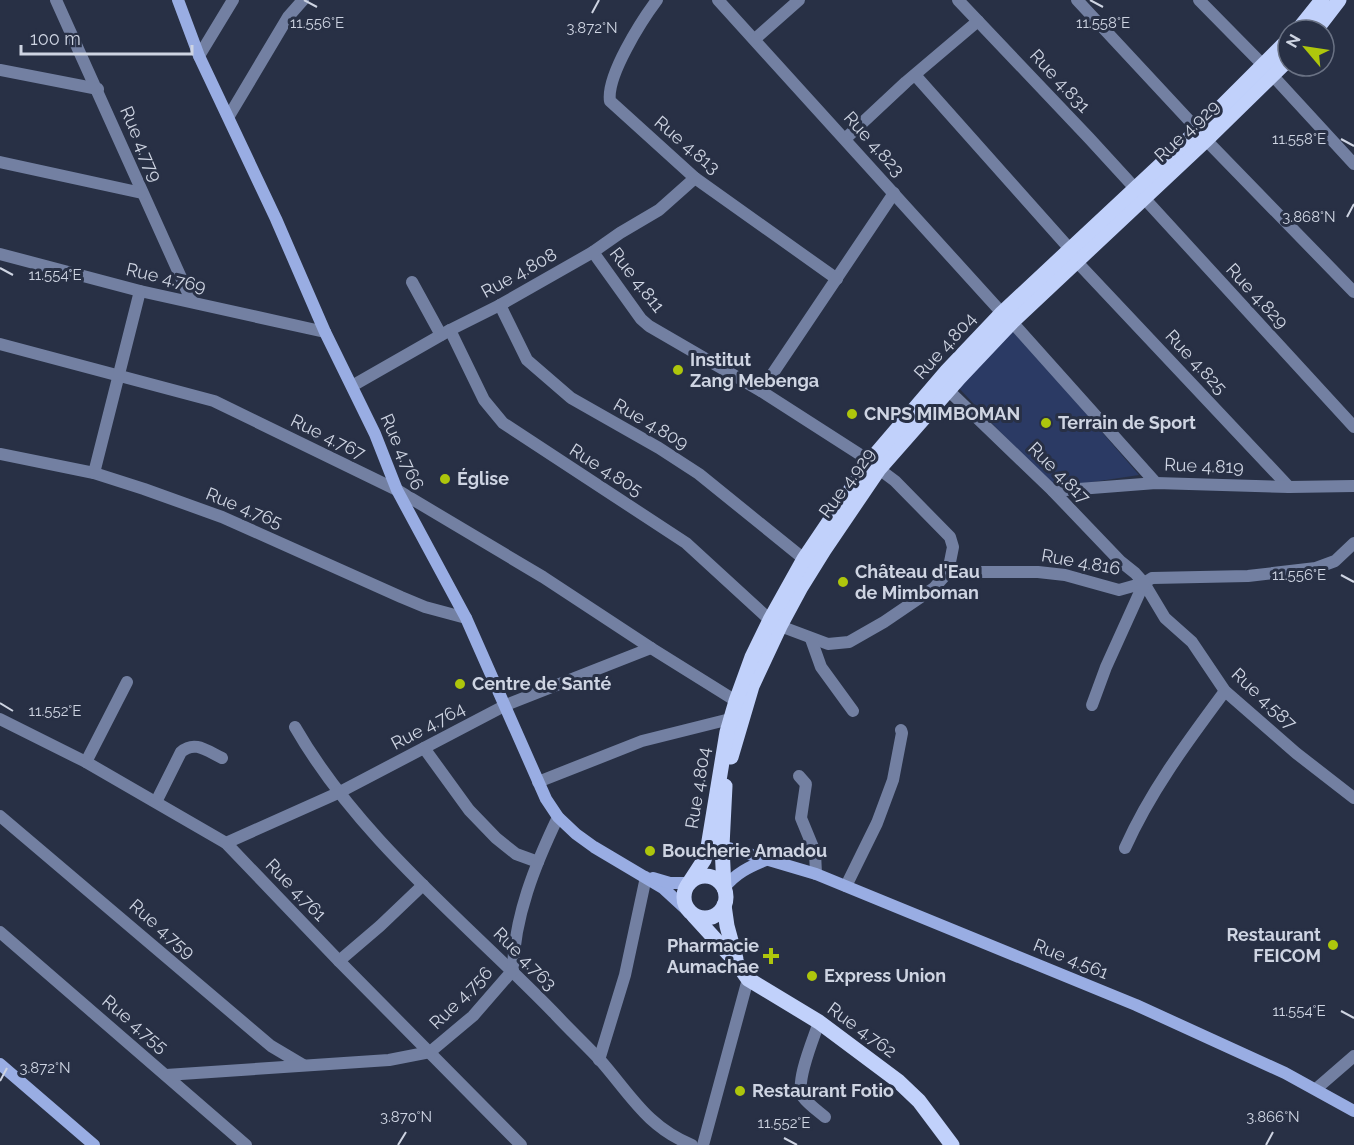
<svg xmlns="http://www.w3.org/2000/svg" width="1354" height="1145" font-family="Raleway,sans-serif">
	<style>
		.green { fill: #2b3a64 }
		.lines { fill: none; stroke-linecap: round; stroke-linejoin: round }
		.street { stroke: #7380a2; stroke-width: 12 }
		.secondary { stroke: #99ade3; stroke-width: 12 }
		.primary { stroke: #c1d1fb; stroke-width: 15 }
		.ticks { fill: none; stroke: #ced4e2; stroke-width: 2 }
		.poi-dot { fill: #aec60c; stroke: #283045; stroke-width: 2 }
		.labels { text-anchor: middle; stroke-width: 6; stroke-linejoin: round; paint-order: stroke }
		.street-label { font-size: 18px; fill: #ced4e2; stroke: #283045 }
		.poi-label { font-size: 18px; font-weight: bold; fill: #ced4e2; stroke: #283045; text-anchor: start }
		.ticks-label { font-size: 15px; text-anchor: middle; fill: #ced4e2; stroke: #283045; stroke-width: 6; stroke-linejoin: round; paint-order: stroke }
	</style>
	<rect width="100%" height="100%" fill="#283045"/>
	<polygon class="green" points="1013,329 1139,475 1053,488 956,385"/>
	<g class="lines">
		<g class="street">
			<polyline points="56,0 192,302"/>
			<path d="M657 0C642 20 606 76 610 101L695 178 837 279"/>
			<polyline points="718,0 1002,313"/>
			<polyline points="958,0 1089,138 1354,427"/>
			<polyline points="1077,0 1198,130"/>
			<polyline points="1199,0 1264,66"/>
			<polyline points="755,39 799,0"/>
			<polyline points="199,56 233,0"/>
			<polyline points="0,70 98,89"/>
			<polyline points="915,75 1069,248"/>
			<polyline points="1273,76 1354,164"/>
			<polyline points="229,116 288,17 303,0"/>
			<polyline points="845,139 906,82 978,21"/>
			<polyline points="1206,140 1354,292"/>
			<polyline points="0,162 142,193"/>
			<polyline points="593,252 641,319 649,326 761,391 870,461"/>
			<polyline points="0,254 140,291 325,332"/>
			<polyline points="1077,262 1289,487"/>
			<polyline points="412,282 441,335"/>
			<polyline points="500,305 527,360 571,398 659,448 699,474 804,559"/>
			<polyline points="1012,322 1156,483"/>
			<polyline points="450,330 484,400 503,423 686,543 770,620"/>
			<polyline points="0,344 214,401 397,490 543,577 651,648 736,701"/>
			<polyline points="352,386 450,330 500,305 593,252 620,233 659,210 695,178"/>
			<polyline points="948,390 1053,491 1120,561 1135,573 1144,583 1165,618 1192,642 1225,691 1296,753 1354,798"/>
			<polyline points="761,391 894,193"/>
			<polyline points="0,454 94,473 144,489 222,517 401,597 425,607 466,618"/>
			<polyline points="879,469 895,481 950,537 953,547 948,572"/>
			<polyline points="94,473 140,291"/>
			<polyline points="1053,491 1156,483 1289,487 1354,486"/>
			<polyline points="780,626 828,644 849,642 884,622 934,588 948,572 1038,572 1065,575 1119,590 1144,583 1152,578 1248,576 1316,568 1335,561 1354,543"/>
			<polyline points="811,639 821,667 853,711"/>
			<polyline points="1092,705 1106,667 1144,583"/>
			<polyline points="0,719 86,762 226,843 339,961 521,1145"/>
			<path d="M295 727C360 840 466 922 556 1015 570 1030 586 1045 600 1060 630 1094 647 1127 692 1145"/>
			<polyline points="424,748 469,810 496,838 516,854 538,862"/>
			<polyline points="86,762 127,682"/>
			<polyline points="799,776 806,784 801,818 815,852 816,874"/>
			<polyline points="538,782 642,741 730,719"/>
			<path d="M156 802 181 752C195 740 207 751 222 758"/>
			<polyline points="0,816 271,1046 303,1065"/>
			<polyline points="226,843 338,793 506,705 651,648"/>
			<path d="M1125 848C1151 790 1188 741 1225 691"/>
			<polyline points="846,886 877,823 893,780 902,733 901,730"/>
			<polyline points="0,932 246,1145"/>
			<polyline points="339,961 380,926 423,885"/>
			<path d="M819 1022C814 1038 794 1083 803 1097 808 1104 818 1111 825 1117"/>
			<polyline points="599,1060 625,975 646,877"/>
			<path d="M166 1075 389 1060 430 1052 473 1016 513 970C514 917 535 865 558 817"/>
			<polyline points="1316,1089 1354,1056"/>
			<polyline points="703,1145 748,979"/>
		</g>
		<g class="secondary">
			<polyline points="178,0 199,56 276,219 325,332 375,434 397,490 466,618 546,799 558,817 576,834 594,847 663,888 688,911"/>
			<polyline points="722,846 816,874 1136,1005 1285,1073 1354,1111"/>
			<polyline points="653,878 670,883 689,883"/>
			<path d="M724 888C736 873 749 867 766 860"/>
			<polyline points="0,1064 94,1145"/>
		</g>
		<g class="primary">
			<polyline points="1298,30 1322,0"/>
			<polyline points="1316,30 1339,0"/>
			<polyline points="731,757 752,686 780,626 801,587 824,550 879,469 960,377 1012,322 1206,140 1288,60"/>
			<circle cx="705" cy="897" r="21"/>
			<polyline points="689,883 704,860 708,847 727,732 736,701 752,657 770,620 804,559 870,461 947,371 1002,313 1198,130 1288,40"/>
			<polyline points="724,888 722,846 725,786"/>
			<polyline points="724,905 727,926 736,959"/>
			<polyline points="694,916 736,962 748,979 819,1022 898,1081 919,1101 952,1145"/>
		</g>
	</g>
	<path class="ticks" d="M304 0 317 7M1090 0 1103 7M592 13 599 0M1341 139 1354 146M1347 217 1354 204M0 268 13 275M1341 575 1354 582M0 703 13 711M1341 1011 1354 1018M0 1081 7 1068M784 1138 797 1145M398 1145 406 1132M1266 1145 1273 1132"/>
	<g class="poi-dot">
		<circle cx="678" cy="370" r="6"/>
		<circle cx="852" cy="414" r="6"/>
		<circle cx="1046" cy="423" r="6"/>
		<circle cx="445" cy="479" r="6"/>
		<circle cx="843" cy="582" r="6"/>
		<circle cx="460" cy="684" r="6"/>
		<circle cx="650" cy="851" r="6"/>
		<circle cx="1333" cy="945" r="6"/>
		<path d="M768 947h6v6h6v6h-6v6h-6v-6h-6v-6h6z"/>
		<circle cx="812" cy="976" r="6"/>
		<circle cx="740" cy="1091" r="6"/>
	</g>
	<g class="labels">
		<g class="street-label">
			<text transform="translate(1060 81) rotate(47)" y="6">Rue 4.831</text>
			<text transform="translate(1187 131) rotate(-43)" y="6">Rue 4.929</text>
			<text transform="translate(141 144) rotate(67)" y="6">Rue 4.779</text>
			<text transform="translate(874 144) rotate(48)" y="6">Rue 4.823</text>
			<text transform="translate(687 145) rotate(40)" y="6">Rue 4.813</text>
			<text transform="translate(519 273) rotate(-29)" y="6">Rue 4.808</text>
			<text transform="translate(166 278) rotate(13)" y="6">Rue 4.769</text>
			<text transform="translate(637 280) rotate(52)" y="6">Rue 4.811</text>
			<text transform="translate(1257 296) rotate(47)" y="6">Rue 4.829</text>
			<text transform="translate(945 346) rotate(-48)" y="6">Rue 4.804</text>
			<text transform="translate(1196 362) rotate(47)" y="6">Rue 4.825</text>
			<text transform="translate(651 424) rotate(30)" y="6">Rue 4.809</text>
			<text transform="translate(328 437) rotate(26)" y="6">Rue 4.767</text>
			<text transform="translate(402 452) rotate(66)" y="6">Rue 4.766</text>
			<text transform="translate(1204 466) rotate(2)" y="6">Rue 4.819</text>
			<text transform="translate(606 470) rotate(32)" y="6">Rue 4.805</text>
			<text transform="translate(1059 473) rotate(45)" y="6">Rue 4.817</text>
			<text transform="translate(847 483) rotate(-54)" y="6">Rue 4.929</text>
			<text transform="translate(244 508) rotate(22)" y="6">Rue 4.765</text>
			<text transform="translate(1081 562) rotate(10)" y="6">Rue 4.816</text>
			<text transform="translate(1264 699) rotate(43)" y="6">Rue 4.587</text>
			<text transform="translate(428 726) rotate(-28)" y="6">Rue 4.764</text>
			<text transform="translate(698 788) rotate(-81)" y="6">Rue 4.804</text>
			<text transform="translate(296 890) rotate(46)" y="6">Rue 4.761</text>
			<text transform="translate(162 929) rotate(41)" y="6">Rue 4.759</text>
			<text transform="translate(525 959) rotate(45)" y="6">Rue 4.763</text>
			<text transform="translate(1071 959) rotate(22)" y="6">Rue 4.561</text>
			<text transform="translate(461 998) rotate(-45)" y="6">Rue 4.756</text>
			<text transform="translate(135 1024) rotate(40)" y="6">Rue 4.755</text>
			<text transform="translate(862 1030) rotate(36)" y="6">Rue 4.762</text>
		</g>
		<g class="poi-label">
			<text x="690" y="366">Institut<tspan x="690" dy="21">Zang Mebenga</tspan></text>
			<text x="864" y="420">CNPS MIMBOMAN</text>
			<text x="1058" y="429">Terrain de Sport</text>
			<text x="457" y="485">Église</text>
			<text x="855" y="578">Château d'Eau<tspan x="855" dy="21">de Mimboman</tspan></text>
			<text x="472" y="690">Centre de Santé</text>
			<text x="662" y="857">Boucherie Amadou</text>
			<text x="1321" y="941" text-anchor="end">Restaurant<tspan x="1321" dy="21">FEICOM</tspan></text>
			<text x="759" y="952" text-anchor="end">Pharmacie<tspan x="759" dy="21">Aumachae</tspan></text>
			<text x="824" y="982">Express Union</text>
			<text x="752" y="1097">Restaurant Fotio</text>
		</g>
	</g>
	<g class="ticks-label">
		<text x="1103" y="28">11.558°E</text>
		<text x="317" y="28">11.556°E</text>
		<text x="592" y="33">3.872°N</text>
		<text x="1299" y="144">11.558°E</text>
		<text x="1309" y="222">3.868°N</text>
		<text x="55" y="280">11.554°E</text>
		<text x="1299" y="580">11.556°E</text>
		<text x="55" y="716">11.552°E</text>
		<text x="1299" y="1016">11.554°E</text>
		<text x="45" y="1073">3.872°N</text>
		<text x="406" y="1122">3.870°N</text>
		<text x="1273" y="1122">3.866°N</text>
		<text x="784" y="1128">11.552°E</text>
	</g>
	<g transform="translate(1306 48) rotate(299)"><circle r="28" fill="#283045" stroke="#6a7284" stroke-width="1.5"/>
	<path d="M0-4.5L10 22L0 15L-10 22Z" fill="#aec60c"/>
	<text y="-9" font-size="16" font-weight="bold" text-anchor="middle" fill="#ced4e2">N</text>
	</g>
	<path d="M21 45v9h171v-9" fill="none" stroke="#ced4e2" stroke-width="3"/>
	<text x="30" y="45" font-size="18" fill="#ced4e2" stroke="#283045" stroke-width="4.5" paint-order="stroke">100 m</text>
</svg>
